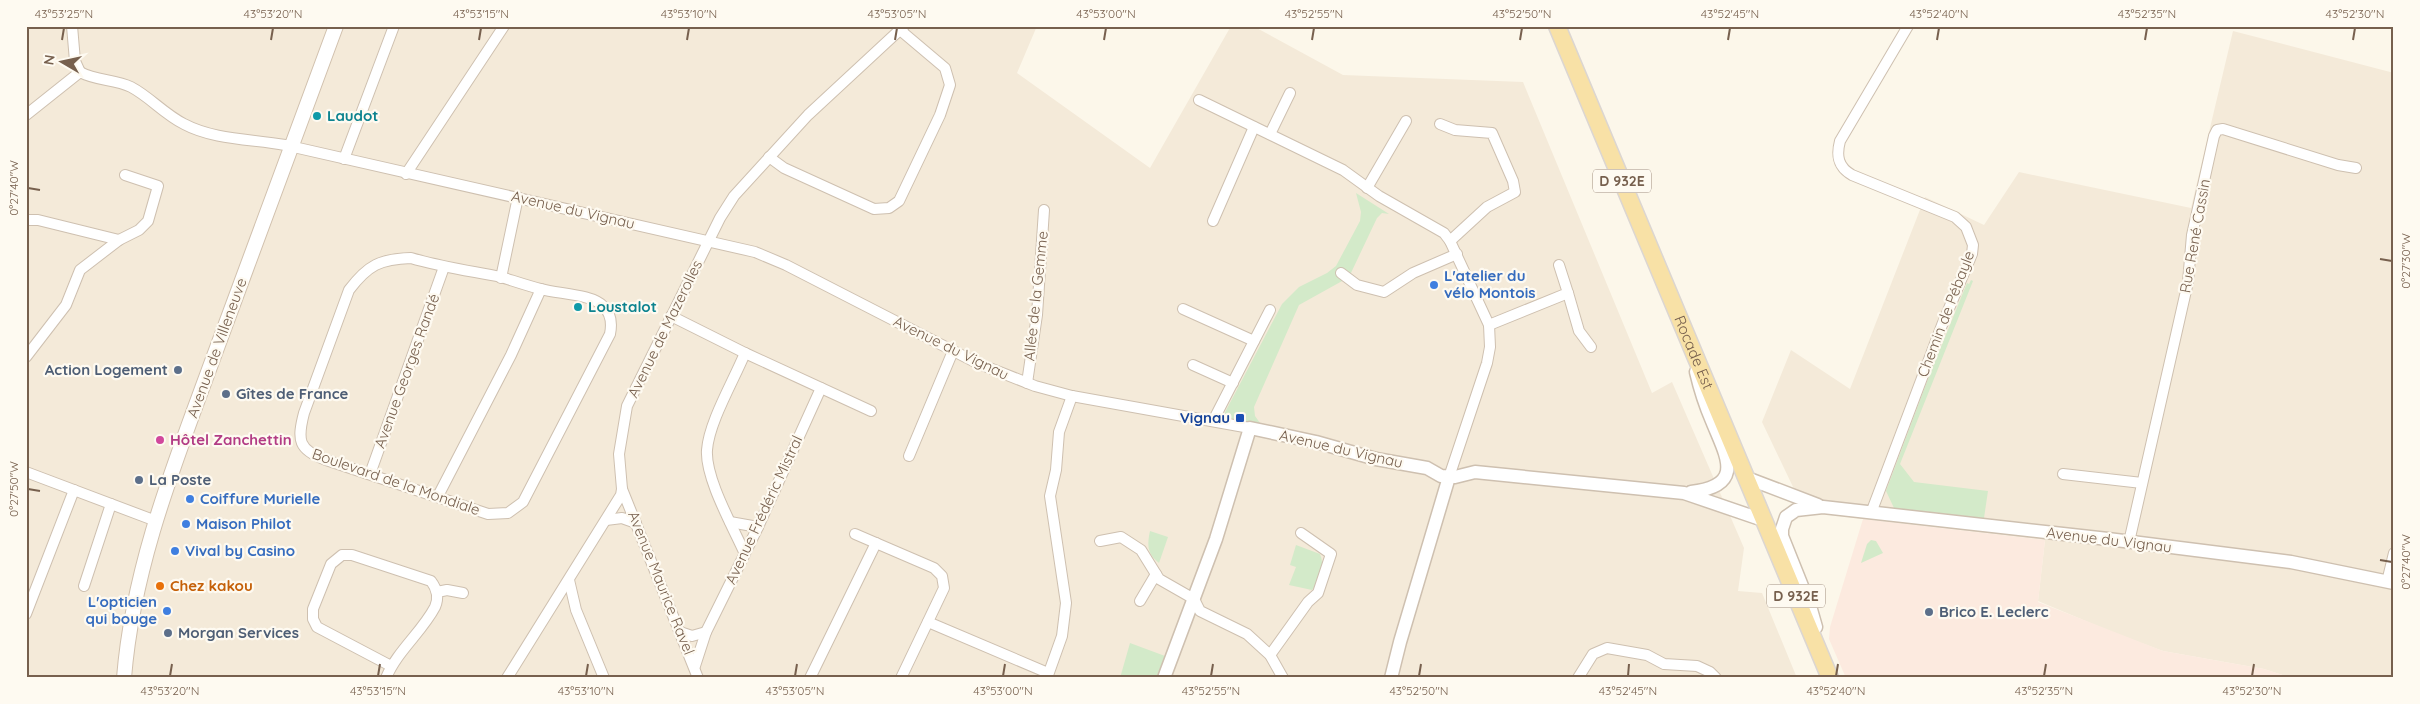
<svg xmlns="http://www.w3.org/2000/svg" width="2420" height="704" font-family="Quicksand,sans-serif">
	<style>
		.residential { fill: #f4ead9 }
		.commercial { fill: #fceadf }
		.green { fill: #d3eac9 }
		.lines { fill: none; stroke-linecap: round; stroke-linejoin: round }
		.minor-casing { stroke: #cec0b0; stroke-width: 12 }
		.tertiary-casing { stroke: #cec0b0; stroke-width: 15 }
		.secondary-casing { stroke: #d1c1ae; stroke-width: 16 }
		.primary-casing { stroke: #dcd6d1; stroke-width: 19 }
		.minor { stroke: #fff; stroke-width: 10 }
		.tertiary { stroke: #fff; stroke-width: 12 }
		.secondary { stroke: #fff; stroke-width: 14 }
		.primary { stroke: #f8e1a6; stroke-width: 16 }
		.ticks { fill: none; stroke: #77604e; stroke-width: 2 }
		.culture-dot { fill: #0f9aa8; stroke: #fefaf1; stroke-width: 2 }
		.shop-dot { fill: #3f7fe0; stroke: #fefaf1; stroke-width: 2 }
		.service-dot { fill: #5c6f8a; stroke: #fefaf1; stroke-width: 2 }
		.transit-dot { fill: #1a4fb4; stroke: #fefaf1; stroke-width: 2 }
		.hotel-dot { fill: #d1479c; stroke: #fefaf1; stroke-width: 2 }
		.food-dot { fill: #e8710a; stroke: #fefaf1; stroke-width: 2 }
		.labels { text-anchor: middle; stroke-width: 4.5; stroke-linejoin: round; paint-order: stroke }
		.shield { fill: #fefaf1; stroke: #a08e7f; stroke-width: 1 }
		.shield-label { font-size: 14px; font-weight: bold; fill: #77604e }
		.culture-label { font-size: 15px; font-weight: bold; fill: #0d838f; stroke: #fefaf1; text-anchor: start }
		.street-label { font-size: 15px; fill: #77604e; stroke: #fefaf1 }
		.shop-label { font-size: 15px; font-weight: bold; fill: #366cbe; stroke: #fefaf1; text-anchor: start }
		.service-label { font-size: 15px; font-weight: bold; fill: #4e5e75; stroke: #fefaf1; text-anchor: start }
		.transit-label { font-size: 15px; font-weight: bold; fill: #164399; stroke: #fefaf1; text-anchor: end }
		.hotel-label { font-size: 15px; font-weight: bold; fill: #b23c85; stroke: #fefaf1; text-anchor: start }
		.food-label { font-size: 15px; font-weight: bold; fill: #c56008; stroke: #fefaf1; text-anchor: start }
		.neatline { fill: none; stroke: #77604e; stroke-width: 2 }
		.ticks-label { font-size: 12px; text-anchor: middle; fill: #77604e }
	</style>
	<rect width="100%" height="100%" fill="#fcf7ea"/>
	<g class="residential">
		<polygon points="26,26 1037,26 1017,73 1150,168 1231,26 1253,26 1343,75 1523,82 1652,393 1672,382 1744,548 1738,591 1762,593 1797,678 26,678"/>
		<polygon points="2233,31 2394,73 2394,678 2292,678 2264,669 2163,651 2112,632 2038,601 2045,540 1805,512 1762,422 1791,350 1850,389 1925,197 1984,225 2019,172 2191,208"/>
	</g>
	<polygon class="commercial" points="1863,519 2045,540 2038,602 2163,651 2264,669 2292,678 1846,678 1829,639 1830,627"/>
	<g class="green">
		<polygon points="1356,193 1389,214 1382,213 1377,218 1350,275 1344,280 1299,305 1254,407 1255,416 1260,423 1222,418 1282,304 1299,287 1327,273 1336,266 1360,221 1361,212"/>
		<polygon points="1971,280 1973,281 1900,464 1914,482 1988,491 1984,518 1894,508 1886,491 1928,379 1967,283 1969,284"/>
		<path d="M1150 531 1168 537 1159 563C1147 554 1147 545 1150 531Z"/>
		<polygon points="1871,540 1876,541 1883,553 1861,563 1867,544"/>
		<path d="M1296 545 1320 554C1325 566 1321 581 1312 590L1289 585 1296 567 1290 565Z"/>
		<polygon points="1130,643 1165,656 1156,678 1120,678"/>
	</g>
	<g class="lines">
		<g class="minor-casing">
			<g id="minor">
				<polyline points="72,26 75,61 80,72"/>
				<polyline points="1199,100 1343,170 1379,196 1444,233 1450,241 1489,325 1490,347 1487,363 1449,477"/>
				<path d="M26 115 80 72C96 81 115 79 131 87 150 97 164 114 184 124 214 140 252 139 285 145L755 252 786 265 977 363 1035 386 1072 396 1250 428"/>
				<polyline points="1440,124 1455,130 1492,133 1513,181 1515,192 1487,207 1450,241"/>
				<polyline points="1270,134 1290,93"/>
				<polyline points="769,157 784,168 874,209 889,208 899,201 940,115 950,85 945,68 900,30"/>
				<polyline points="344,159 394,26"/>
				<polyline points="406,174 504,26"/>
				<polyline points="1367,188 1406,121"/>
				<polyline points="26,220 38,220 119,240"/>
				<polyline points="1213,221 1254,127"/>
				<path d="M411 258C441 267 471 271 501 277 514 281 528 286 541 289 558 294 592 294 603 306 612 314 612 324 610 334L523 502 508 513 488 514 326 460C298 450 297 440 304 413L349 290C368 265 380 259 411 258Z"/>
				<polyline points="1341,273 1357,285 1384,292 1413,273 1457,254"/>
				<polyline points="501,278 518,197"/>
				<polyline points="1568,293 1579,331 1591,347"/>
				<polyline points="1183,309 1254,341"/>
				<polyline points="671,316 745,353 871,411"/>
				<polyline points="1489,325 1568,293 1559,265"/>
				<polyline points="26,357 66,305 80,270 119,240 139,230 148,221 158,186 125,175"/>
				<polyline points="1193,365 1233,383"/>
				<polyline points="1027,383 1037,315 1044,210"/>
				<polyline points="1213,421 1270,310"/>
				<polyline points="909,456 953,351"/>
				<polyline points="26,472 156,521"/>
				<polyline points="370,474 444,267"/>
				<polyline points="2063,474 2142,483"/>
				<polyline points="622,489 698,678"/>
				<polyline points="438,496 511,355 541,289"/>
				<path d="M1871 513 1942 325 1972 254 1973 245 1966 227 1955 217 1852 175C1838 167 1836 156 1840 141L1908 26"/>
				<polyline points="606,520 622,518 636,523"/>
				<polyline points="730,522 758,527"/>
				<polyline points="855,534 934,568 942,576 944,588 901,678"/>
				<polyline points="1100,541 1121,537 1141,550 1159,579 1194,599 1200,611 1247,634 1270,655 1283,678"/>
				<polyline points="2129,542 2188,282 2192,235 2214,136 2217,130 2223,129 2338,165 2356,168"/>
				<path d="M745 554C733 527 705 478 707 450 709 422 734 380 745 353"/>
				<polyline points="569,580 576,610 604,678"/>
				<polyline points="2387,582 2394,553"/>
				<polyline points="84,586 111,504"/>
				<polyline points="437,592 447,590 463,593"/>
				<polyline points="1140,601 1156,574"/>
				<polyline points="26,614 74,490"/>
				<polyline points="928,622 1048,673"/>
				<polyline points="680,632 692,636 706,632"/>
				<polyline points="1270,655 1308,602 1318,593 1331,554 1301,533"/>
				<polyline points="695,666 706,632 758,527 821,388"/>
				<path d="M386 678C397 651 422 632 435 607 439 598 437 589 431 581L352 555H342L331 564 313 609V619L317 627 391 666"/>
				<polyline points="507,678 621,495 622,489 619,454 627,406 720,218 734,196 808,115 904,26"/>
				<polyline points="810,678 876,543"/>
				<polyline points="1047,678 1062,636 1066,603 1050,496 1056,470 1059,432 1072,396"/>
				<polyline points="1578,678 1593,654 1607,648 1647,655 1664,664 1697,666 1710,672 1716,678"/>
			</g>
		</g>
		<g class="tertiary-casing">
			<g id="tertiary">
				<polyline points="1747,478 1818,505"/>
				<path d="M1691 492C1746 486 1726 456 1712 421 1705 405 1700 389 1696 372"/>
				<polyline points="1816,627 1810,606 1782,536 1782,529 1786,517 1796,510 1823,507 2108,539 2291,562 2394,583"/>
				<polyline points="1164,678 1216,539 1250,428 1316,442 1376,459 1427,468 1441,476 1455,477 1475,472 1684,493 1763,520"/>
				<polyline points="1391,678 1400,642 1449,477"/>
			</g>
		</g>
		<g class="secondary-casing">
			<path id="secondary" d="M124 678C133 565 176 460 214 356 255 246 295 136 336 26"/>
		</g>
		<g class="primary-casing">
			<g id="primary">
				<path id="s1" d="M1557 26 1830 678"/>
			</g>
		</g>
		<use href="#minor" class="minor"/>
		<use href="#tertiary" class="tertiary"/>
		<use href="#secondary" class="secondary"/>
		<use href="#primary" class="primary"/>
	</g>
	<path class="ticks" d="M62 40 64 28M271 40 273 28M479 40 481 28M687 40 689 28M895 40 897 28M1104 40 1106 28M1312 40 1314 28M1520 40 1522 28M1728 40 1730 28M1937 40 1939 28M2145 40 2147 28M2353 40 2355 28M28 188 40 190M2380 259 2392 261M28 489 40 491M2380 560 2392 562M170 676 172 664M378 676 380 664M586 676 588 664M795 676 797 664M1003 676 1005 664M1211 676 1213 664M1419 676 1421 664M1628 676 1629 664M1836 676 1838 664M2044 676 2046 664M2252 676 2254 664"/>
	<g class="culture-dot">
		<circle cx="317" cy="116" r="5"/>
		<circle cx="578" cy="307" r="5"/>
	</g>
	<g class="shop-dot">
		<circle cx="1434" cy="285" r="5"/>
		<circle cx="190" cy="499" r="5"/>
		<circle cx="186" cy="524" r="5"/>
		<circle cx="175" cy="551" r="5"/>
		<circle cx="167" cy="611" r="5"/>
	</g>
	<g class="service-dot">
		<circle cx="178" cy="370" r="5"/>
		<circle cx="226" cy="394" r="5"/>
		<circle cx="139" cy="480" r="5"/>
		<circle cx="1929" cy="612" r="5"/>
		<circle cx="168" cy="633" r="5"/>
	</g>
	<rect class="transit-dot" x="1235" y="413" width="10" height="10" rx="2.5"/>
	<circle class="hotel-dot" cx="160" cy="440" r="5"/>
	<circle class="food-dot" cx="160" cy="586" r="5"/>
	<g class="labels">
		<g class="shield">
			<rect x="1593" y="169.5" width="58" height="23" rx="4"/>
			<rect x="1767" y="584.5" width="58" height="23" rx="4"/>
		</g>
		<g class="shield-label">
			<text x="1622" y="186">D 932E</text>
			<text x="1796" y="601">D 932E</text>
		</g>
		<g class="culture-label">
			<text x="327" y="121">Laudot</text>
			<text x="588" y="312">Loustalot</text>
		</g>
		<g class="street-label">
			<text transform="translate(573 210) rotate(13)" y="5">Avenue du Vignau</text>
			<text transform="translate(2195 236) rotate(-80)" y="5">Rue René Cassin</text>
			<text transform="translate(1036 296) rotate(-84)" y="5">Allée de la Gemme</text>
			<text transform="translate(1946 314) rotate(-69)" y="5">Chemin de Pébayle</text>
			<text transform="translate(665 329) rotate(-64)" y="5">Avenue de Mazerolles</text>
			<text transform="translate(217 348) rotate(-70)" y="5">Avenue de Villeneuve</text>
			<text transform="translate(951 348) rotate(26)" y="5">Avenue du Vignau</text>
			<text dy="5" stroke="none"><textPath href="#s1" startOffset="354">Rocade Est</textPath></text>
			<text transform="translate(407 371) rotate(-70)" y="5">Avenue Georges Randé</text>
			<text transform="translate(1341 449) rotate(13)" y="5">Avenue du Vignau</text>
			<text transform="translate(396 482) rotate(19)" y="5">Boulevard de la Mondiale</text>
			<text transform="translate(764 510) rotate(-65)" y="5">Avenue Frédéric Mistral</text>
			<text transform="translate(2109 540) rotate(7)" y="5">Avenue du Vignau</text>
			<text transform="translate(661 583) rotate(68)" y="5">Avenue Maurice Ravel</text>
		</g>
		<g class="shop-label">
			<text x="1444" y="281">L'atelier du<tspan x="1444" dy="17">vélo Montois</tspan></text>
			<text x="200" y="504">Coiffure Murielle</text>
			<text x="196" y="529">Maison Philot</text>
			<text x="185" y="556">Vival by Casino</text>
			<text x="157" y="607" text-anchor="end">L'opticien<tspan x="157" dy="17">qui bouge</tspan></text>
		</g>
		<g class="service-label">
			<text x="168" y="375" text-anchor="end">Action Logement</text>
			<text x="236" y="399">Gîtes de France</text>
			<text x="149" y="485">La Poste</text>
			<text x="1939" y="617">Brico E. Leclerc</text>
			<text x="178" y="638">Morgan Services</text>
		</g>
		<g class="transit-label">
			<text x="1230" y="423">Vignau</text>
		</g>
		<g class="hotel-label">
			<text x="170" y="445">Hôtel Zanchettin</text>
		</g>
		<g class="food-label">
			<text x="170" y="591">Chez kakou</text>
		</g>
	</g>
	<rect width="2420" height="704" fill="none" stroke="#fefaf1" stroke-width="55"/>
	<g transform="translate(62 62) rotate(279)" stroke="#fefaf1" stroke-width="4" paint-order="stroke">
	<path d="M0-4L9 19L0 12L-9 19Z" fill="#77604e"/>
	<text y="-8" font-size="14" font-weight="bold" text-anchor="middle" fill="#77604e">N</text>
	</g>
	<rect x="28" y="28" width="2364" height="648" class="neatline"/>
	<g class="ticks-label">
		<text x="64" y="18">43°53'25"N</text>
		<text x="273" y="18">43°53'20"N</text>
		<text x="481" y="18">43°53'15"N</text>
		<text x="689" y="18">43°53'10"N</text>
		<text x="897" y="18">43°53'05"N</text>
		<text x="1106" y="18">43°53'00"N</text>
		<text x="1314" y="18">43°52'55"N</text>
		<text x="1522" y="18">43°52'50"N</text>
		<text x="1730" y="18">43°52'45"N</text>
		<text x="1939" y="18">43°52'40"N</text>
		<text x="2147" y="18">43°52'35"N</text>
		<text x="2355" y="18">43°52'30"N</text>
		<text transform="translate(14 188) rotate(-90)" y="4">0°27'40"W</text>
		<text transform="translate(2406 261) rotate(-90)" y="4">0°27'30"W</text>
		<text transform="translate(14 489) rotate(-90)" y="4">0°27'50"W</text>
		<text transform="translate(2406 562) rotate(-90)" y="4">0°27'40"W</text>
		<text x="170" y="695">43°53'20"N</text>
		<text x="378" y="695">43°53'15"N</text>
		<text x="586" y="695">43°53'10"N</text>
		<text x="795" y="695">43°53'05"N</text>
		<text x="1003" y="695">43°53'00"N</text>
		<text x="1211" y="695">43°52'55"N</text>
		<text x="1419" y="695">43°52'50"N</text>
		<text x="1628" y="695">43°52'45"N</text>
		<text x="1836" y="695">43°52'40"N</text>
		<text x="2044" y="695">43°52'35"N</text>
		<text x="2252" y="695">43°52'30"N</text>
	</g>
</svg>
